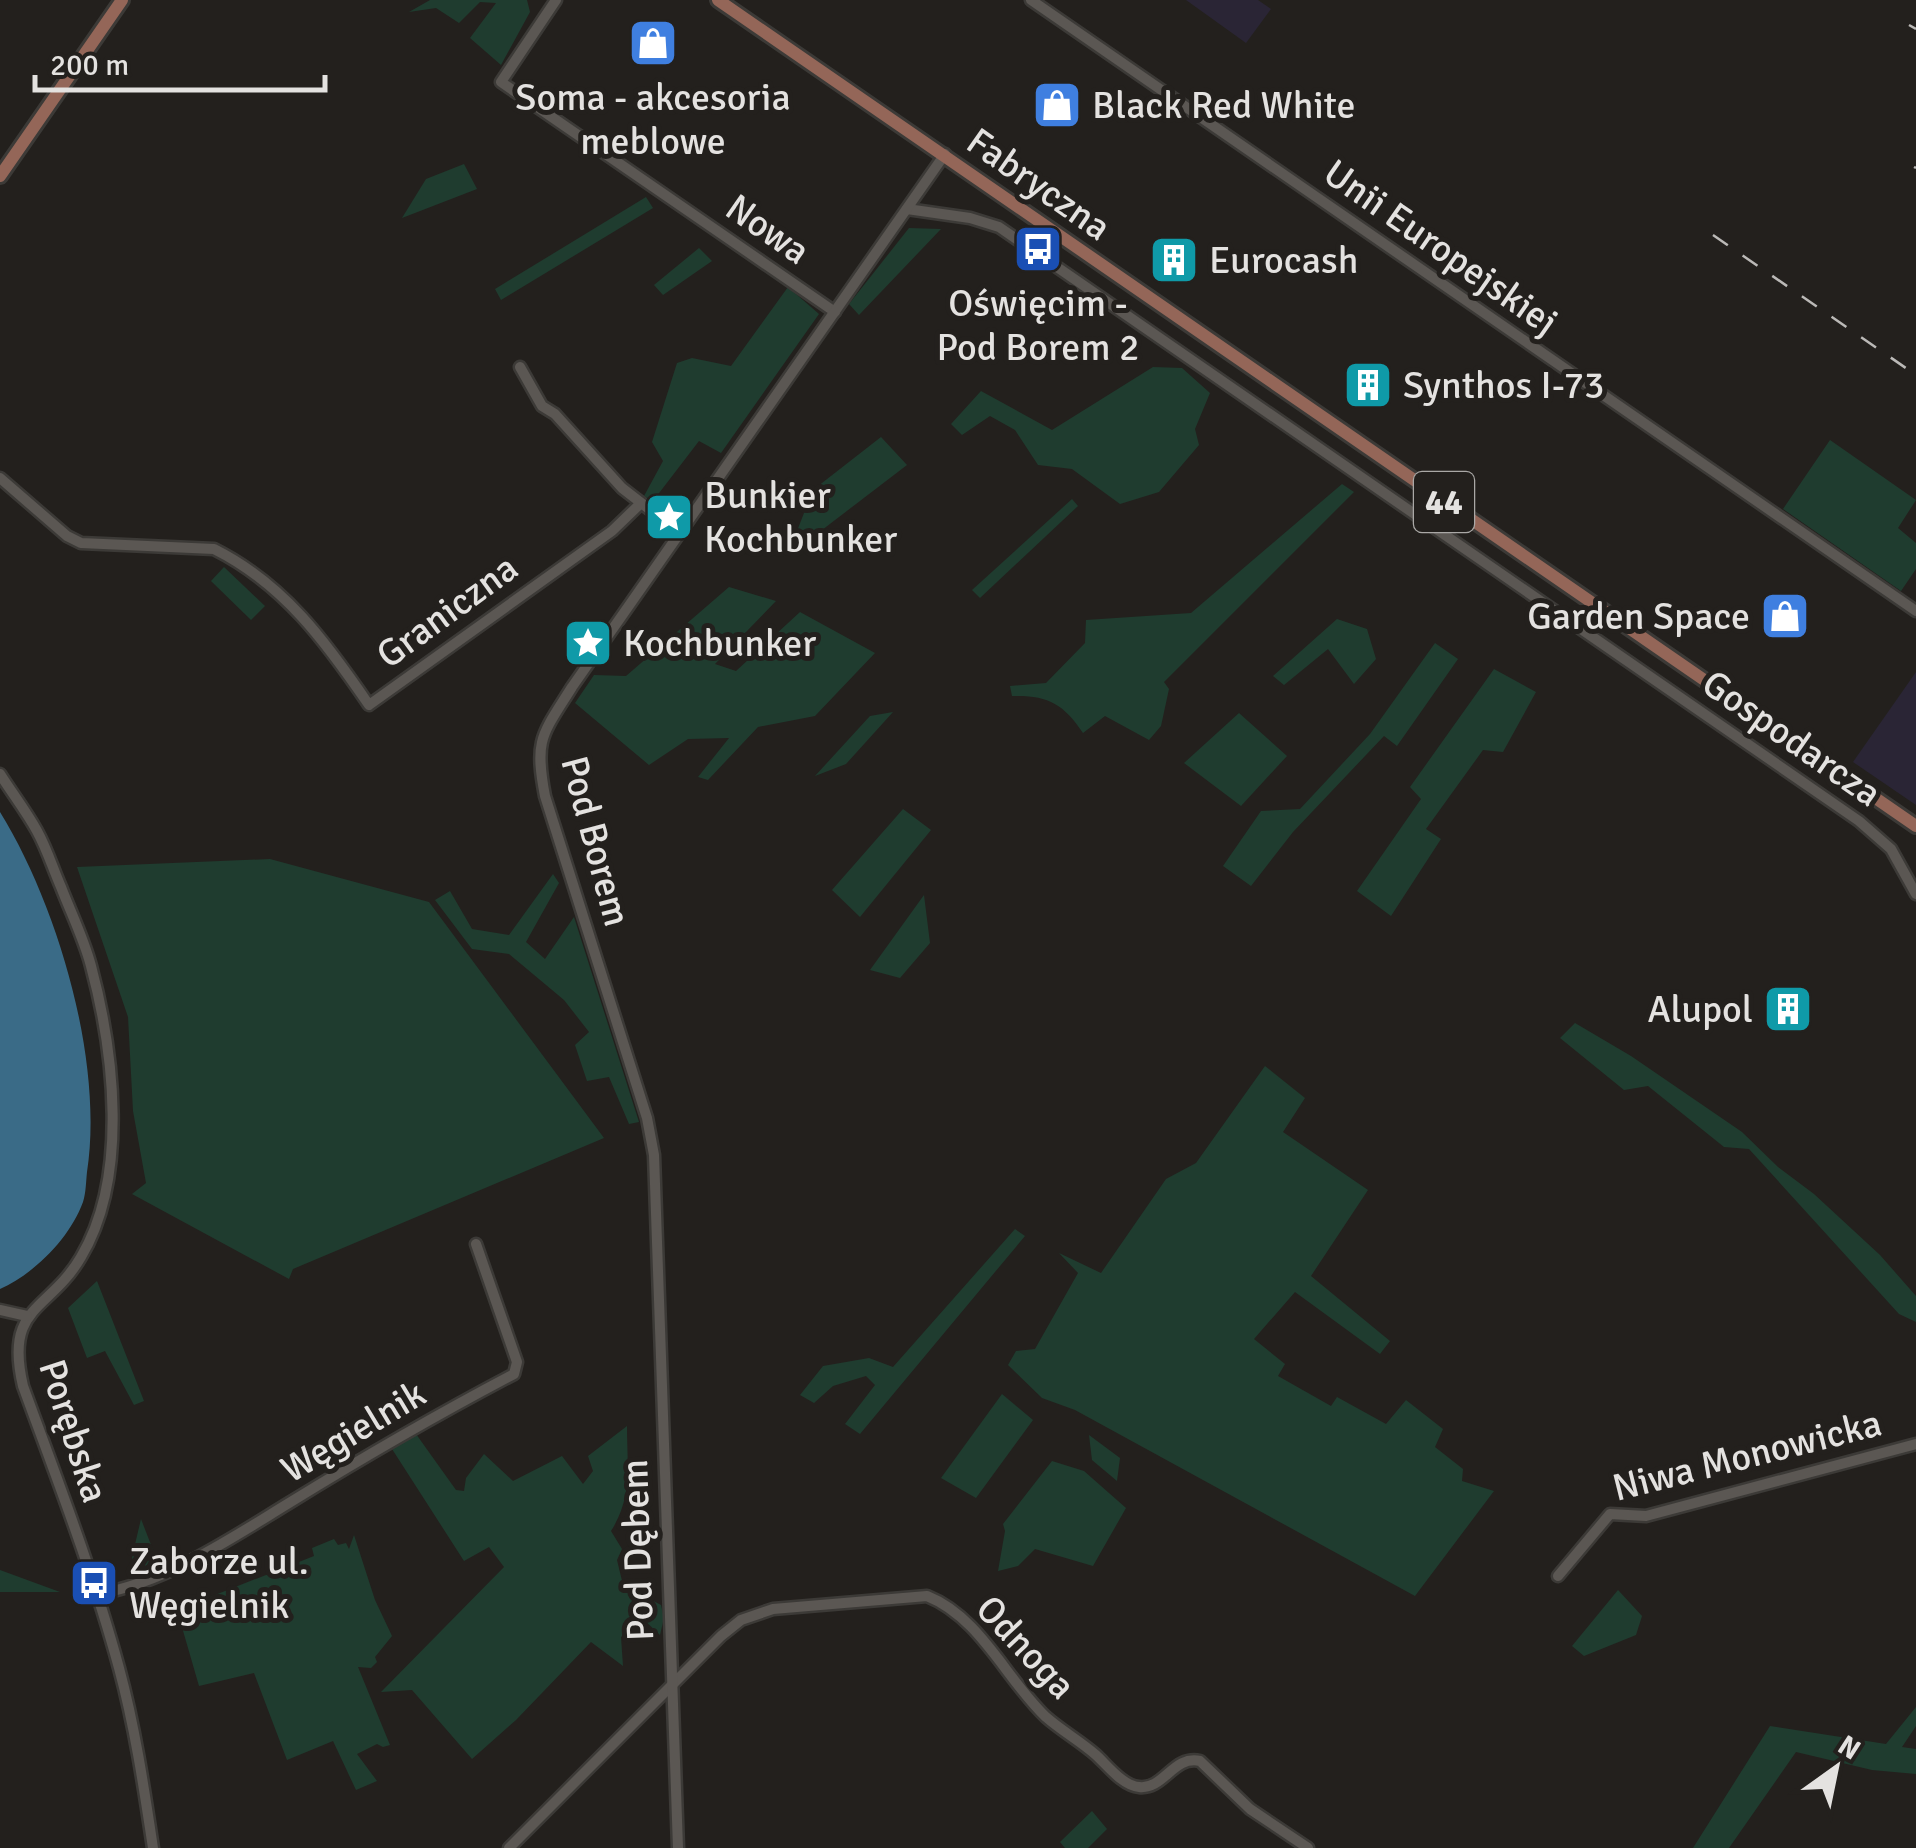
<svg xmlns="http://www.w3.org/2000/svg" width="1916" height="1848" font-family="Signika,sans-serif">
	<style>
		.commercial { fill: #2a2535 }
		.green { fill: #1f3c2f }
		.water { fill: #3a6b87 }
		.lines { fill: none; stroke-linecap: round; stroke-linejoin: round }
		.minor-casing { stroke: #3c3a37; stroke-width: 15 }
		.major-casing { stroke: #3c3a37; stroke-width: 18 }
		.minor { stroke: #5b5753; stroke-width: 10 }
		.major { stroke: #946658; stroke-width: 12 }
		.rail { stroke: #bbb9b7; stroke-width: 2.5; stroke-dasharray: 18 18; stroke-linecap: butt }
		.labels { text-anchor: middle; stroke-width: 10; stroke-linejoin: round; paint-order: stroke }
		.shield { fill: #23201d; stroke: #aaa8a6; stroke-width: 2.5 }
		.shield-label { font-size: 35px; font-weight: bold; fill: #e4e2e0 }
		.poi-label { font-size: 38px; fill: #e4e2e0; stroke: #23201d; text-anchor: start }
		.street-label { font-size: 38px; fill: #e4e2e0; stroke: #23201d }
	</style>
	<rect width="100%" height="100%" fill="#23201d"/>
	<g class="commercial">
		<polygon points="1186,0 1258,0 1271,9 1246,43"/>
		<polygon points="1916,672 1916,805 1853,762"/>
	</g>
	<g class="green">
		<polygon points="430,0 527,0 530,12 501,65 470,38 496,3 480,2 459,23 436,8 409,12"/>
		<polygon points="464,164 477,189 402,218 426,179"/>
		<polygon points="646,197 653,208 501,300 495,289"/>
		<polygon points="909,228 941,229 859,315 849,304"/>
		<polygon points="699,248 712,261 663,295 654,285"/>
		<polygon points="788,287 819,314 721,453 699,441 653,501 644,496 663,461 652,442 677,363 692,358 731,366"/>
		<polygon points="1153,367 1182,368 1210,393 1195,429 1199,445 1159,492 1120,504 1072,469 1038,465 1015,430 990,416 962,435 951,424 981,391 1052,430"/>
		<polygon points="881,437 907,465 805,543 797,531 813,490"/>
		<polygon points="1830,440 1916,500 1898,528 1916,543 1916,569 1901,591 1783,509"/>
		<path d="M1342 484 1354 492 1164 682 1169 689 1161 726 1149 740 1105 716 1083 733C1063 703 1047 695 1012 696L1010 686 1046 683 1085 643 1086 620 1191 613Z"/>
		<polygon points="1072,499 1078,506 980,598 972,590"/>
		<polygon points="224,567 265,606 251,620 211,581"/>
		<polygon points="729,587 776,601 715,664 736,671 800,612 875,653 815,716 758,727 708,780 698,777 729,738 688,739 649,765 575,703 594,675 626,676"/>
		<polygon points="1337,619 1367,629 1376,659 1354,684 1328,649 1284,685 1273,676"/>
		<polygon points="1435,643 1458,659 1397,746 1384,736 1293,832 1251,886 1223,866 1261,811 1300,809 1370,734"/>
		<polygon points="1494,669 1536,692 1503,752 1483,750 1426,829 1441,839 1391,916 1357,891 1421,799 1410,787"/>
		<polygon points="893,712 846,764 815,776 870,716"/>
		<polygon points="1239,713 1287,756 1241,806 1184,763"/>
		<polygon points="903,809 931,830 860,917 832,890"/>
		<polygon points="270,859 429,902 604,1138 293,1269 289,1279 132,1194 146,1183 133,1111 128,1017 77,867"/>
		<polygon points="553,874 559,883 526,942 545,959 574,917 639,1122 629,1124 609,1077 587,1081 575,1045 589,1032 564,1000 509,954 472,949 435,900 450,891 472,929 509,935"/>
		<polygon points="924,895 930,943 900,978 870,970"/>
		<polygon points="1575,1023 1631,1056 1742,1132 1778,1167 1814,1194 1880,1255 1916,1296 1916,1322 1899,1314 1749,1149 1724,1147 1648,1086 1624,1090 1560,1038"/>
		<polygon points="1265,1066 1305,1098 1283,1132 1368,1190 1311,1276 1390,1341 1380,1354 1295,1292 1254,1339 1285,1364 1278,1376 1331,1406 1337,1397 1386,1424 1406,1400 1443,1429 1435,1447 1463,1469 1462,1481 1494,1491 1415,1596 1075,1410 1042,1398 1008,1365 1016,1351 1035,1349 1078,1273 1059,1253 1101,1273 1166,1179 1196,1163"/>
		<polygon points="1015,1229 1025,1236 860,1434 845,1424 875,1385 866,1376 833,1386 814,1403 800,1395 823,1366 869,1358 893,1367"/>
		<polygon points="97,1281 144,1401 134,1405 105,1351 87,1358 68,1308"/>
		<polygon points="1002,1394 1033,1420 976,1498 941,1478"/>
		<path d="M627 1426C627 1465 633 1497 611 1531L622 1549 617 1560 623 1585 661 1605 664 1618 660 1635 642 1618 621 1637 623 1666 591 1642 516 1720 472 1759 412 1690 381 1692 504 1567 489 1547 464 1561 392 1449 416 1434 456 1490 464 1491 466 1478 484 1454 513 1481 562 1456 583 1484 593 1471 588 1456Z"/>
		<polygon points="1089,1435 1120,1458 1117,1481 1092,1460"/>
		<polygon points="1052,1461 1084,1471 1126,1508 1093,1566 1035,1549 1018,1566 998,1571 1005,1531 1003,1524"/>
		<polygon points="141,1519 160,1568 136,1580 132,1557"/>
		<polygon points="354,1535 375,1600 392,1636 375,1657 377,1662 371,1668 358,1667 390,1745 383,1747 377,1744 357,1754 377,1781 356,1790 333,1741 287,1760 254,1673 199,1686 177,1610 314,1556 312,1548 334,1539 338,1545 346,1543 349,1549"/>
		<polygon points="0,1570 60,1592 0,1592"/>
		<polygon points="1618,1590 1642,1616 1636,1635 1584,1656 1572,1646"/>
		<polygon points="1916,1707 1916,1726 1902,1747 1916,1749 1916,1774 1872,1770 1796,1752 1729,1848 1693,1848 1770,1726 1886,1744"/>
		<polygon points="1092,1811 1107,1829 1088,1848 1065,1848 1060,1842"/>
	</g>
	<path class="water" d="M0 812C58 906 104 1062 87 1172 86 1181 86 1193 83 1202 70 1238 34 1274 0 1289Z"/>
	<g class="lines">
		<g class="minor-casing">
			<g id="minor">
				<polyline points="556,0 501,82 835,312"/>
				<polyline points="1031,0 1916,611"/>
				<polyline points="907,209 970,218 999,227 1859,821 1891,849 1916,894"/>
				<polyline points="520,367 542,406 555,414 622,488 680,533"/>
				<path d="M0 478 67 536 81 543 214 549C284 584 326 642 369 705L612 531 640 504"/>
				<path d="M0 774C12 793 26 811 37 831 47 849 53 869 61 887 71 913 84 939 91 966 114 1052 129 1177 81 1257 49 1312 4 1305 23 1386 57 1479 93 1572 119 1668 135 1727 144 1788 153 1848"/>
				<polyline points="0,1310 27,1316"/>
				<polyline points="1558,1576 1610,1514 1646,1516 1916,1444"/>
				<path d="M98 1594C167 1582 230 1539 289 1503 362 1458 438 1414 514 1374L517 1362 476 1244"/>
				<path d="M509 1848 721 1636 741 1620 773 1609 927 1596C980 1617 1006 1679 1046 1717 1062 1731 1080 1741 1096 1755 1107 1765 1123 1786 1139 1787 1164 1790 1173 1755 1200 1761L1250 1809 1308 1848"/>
				<path d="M678 1848 654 1155 647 1118 545 796C534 739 542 735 572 687L945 154"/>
			</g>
		</g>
		<g class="major-casing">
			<g id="major">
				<polyline points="718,0 1916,826"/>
				<polyline points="0,176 122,0"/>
			</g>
		</g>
		<use href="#minor" class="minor"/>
		<use href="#major" class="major"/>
		<g class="rail">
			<polyline points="1909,25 1916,29"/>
			<polyline points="1914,167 1916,168"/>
			<polyline points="1713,235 1916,375"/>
		</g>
	</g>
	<defs>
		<g id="shop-square" transform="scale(2.5)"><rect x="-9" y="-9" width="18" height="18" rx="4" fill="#3f7fe0" stroke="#23201d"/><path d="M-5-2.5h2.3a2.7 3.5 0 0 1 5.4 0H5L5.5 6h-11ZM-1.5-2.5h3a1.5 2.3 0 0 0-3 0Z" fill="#fff"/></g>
		<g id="bus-square" transform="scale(2.5)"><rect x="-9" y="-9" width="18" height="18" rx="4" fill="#1a4fb4" stroke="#23201d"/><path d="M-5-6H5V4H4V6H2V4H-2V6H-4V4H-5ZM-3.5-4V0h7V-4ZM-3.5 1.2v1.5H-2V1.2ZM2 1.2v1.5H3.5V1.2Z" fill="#fff"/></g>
		<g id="building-square" transform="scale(2.5)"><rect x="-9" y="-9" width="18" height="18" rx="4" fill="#0f9aa8" stroke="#23201d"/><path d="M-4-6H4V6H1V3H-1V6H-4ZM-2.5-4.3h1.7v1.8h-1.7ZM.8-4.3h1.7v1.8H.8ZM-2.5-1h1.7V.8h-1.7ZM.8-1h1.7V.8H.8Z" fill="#fff"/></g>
		<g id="sight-square" transform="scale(2.5)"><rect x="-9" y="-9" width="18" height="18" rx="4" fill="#0f9aa8" stroke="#23201d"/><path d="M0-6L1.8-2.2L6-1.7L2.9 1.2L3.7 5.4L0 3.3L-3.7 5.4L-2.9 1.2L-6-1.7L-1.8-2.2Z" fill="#fff"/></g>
	</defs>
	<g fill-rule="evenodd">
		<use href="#shop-square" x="653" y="43"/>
		<use href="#shop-square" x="1057" y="105"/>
		<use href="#bus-square" x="1038" y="249"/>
		<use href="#building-square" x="1174" y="260"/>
		<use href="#building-square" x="1368" y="385"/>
		<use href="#sight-square" x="669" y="517"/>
		<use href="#shop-square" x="1785" y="616"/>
		<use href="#sight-square" x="588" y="643"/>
		<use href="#building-square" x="1788" y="1009"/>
		<use href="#bus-square" x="94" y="1583"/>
	</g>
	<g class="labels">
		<rect class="shield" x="1414" y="472" width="60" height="60" rx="8"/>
		<g class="shield-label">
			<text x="1444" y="514">44</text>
		</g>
		<g class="poi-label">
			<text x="653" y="110" text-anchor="middle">Soma - akcesoria<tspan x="653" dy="44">meblowe</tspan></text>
			<text x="1092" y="118">Black Red White</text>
			<text x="1209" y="273">Eurocash</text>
			<text x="1038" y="316" text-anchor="middle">Oświęcim -<tspan x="1038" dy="44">Pod Borem 2</tspan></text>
			<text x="1403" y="398">Synthos I-73</text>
			<text x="704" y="508">Bunkier<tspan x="704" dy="44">Kochbunker</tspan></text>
			<text x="1750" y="629" text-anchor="end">Garden Space</text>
			<text x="623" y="656">Kochbunker</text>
			<text x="1753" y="1022" text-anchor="end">Alupol</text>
			<text x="129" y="1574">Zaborze ul.<tspan x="129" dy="44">Węgielnik</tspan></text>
		</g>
		<g class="street-label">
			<text transform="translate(1039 184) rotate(35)" y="13">Fabryczna</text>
			<text transform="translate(768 229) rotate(35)" y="13">Nowa</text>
			<text transform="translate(1441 247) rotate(35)" y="13">Unii Europejskiej</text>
			<text transform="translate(447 611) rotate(-36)" y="13">Graniczna</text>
			<text transform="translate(1792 738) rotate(35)" y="13">Gospodarcza</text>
			<text transform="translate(596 841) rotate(75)" y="13">Pod Borem</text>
			<text transform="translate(74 1431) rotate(72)" y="13">Porębska</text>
			<text transform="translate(353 1431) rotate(-31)" y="13">Węgielnik</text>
			<text transform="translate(1747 1455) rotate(-14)" y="13">Niwa Monowicka</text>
			<text transform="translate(637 1550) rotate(-92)" y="13">Pod Dębem</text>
			<text transform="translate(1026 1647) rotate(47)" y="13">Odnoga</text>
		</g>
	</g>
	<g transform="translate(1836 1768) rotate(33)" stroke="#23201d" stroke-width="8" paint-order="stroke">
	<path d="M0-8L18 38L0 25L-18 38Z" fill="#e4e2e0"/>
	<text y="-15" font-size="28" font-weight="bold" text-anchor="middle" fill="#e4e2e0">N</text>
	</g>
	<path d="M35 75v15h290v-15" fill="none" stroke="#e4e2e0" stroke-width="5"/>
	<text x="50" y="75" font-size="30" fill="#e4e2e0" stroke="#23201d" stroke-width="8" paint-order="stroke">200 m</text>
</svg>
